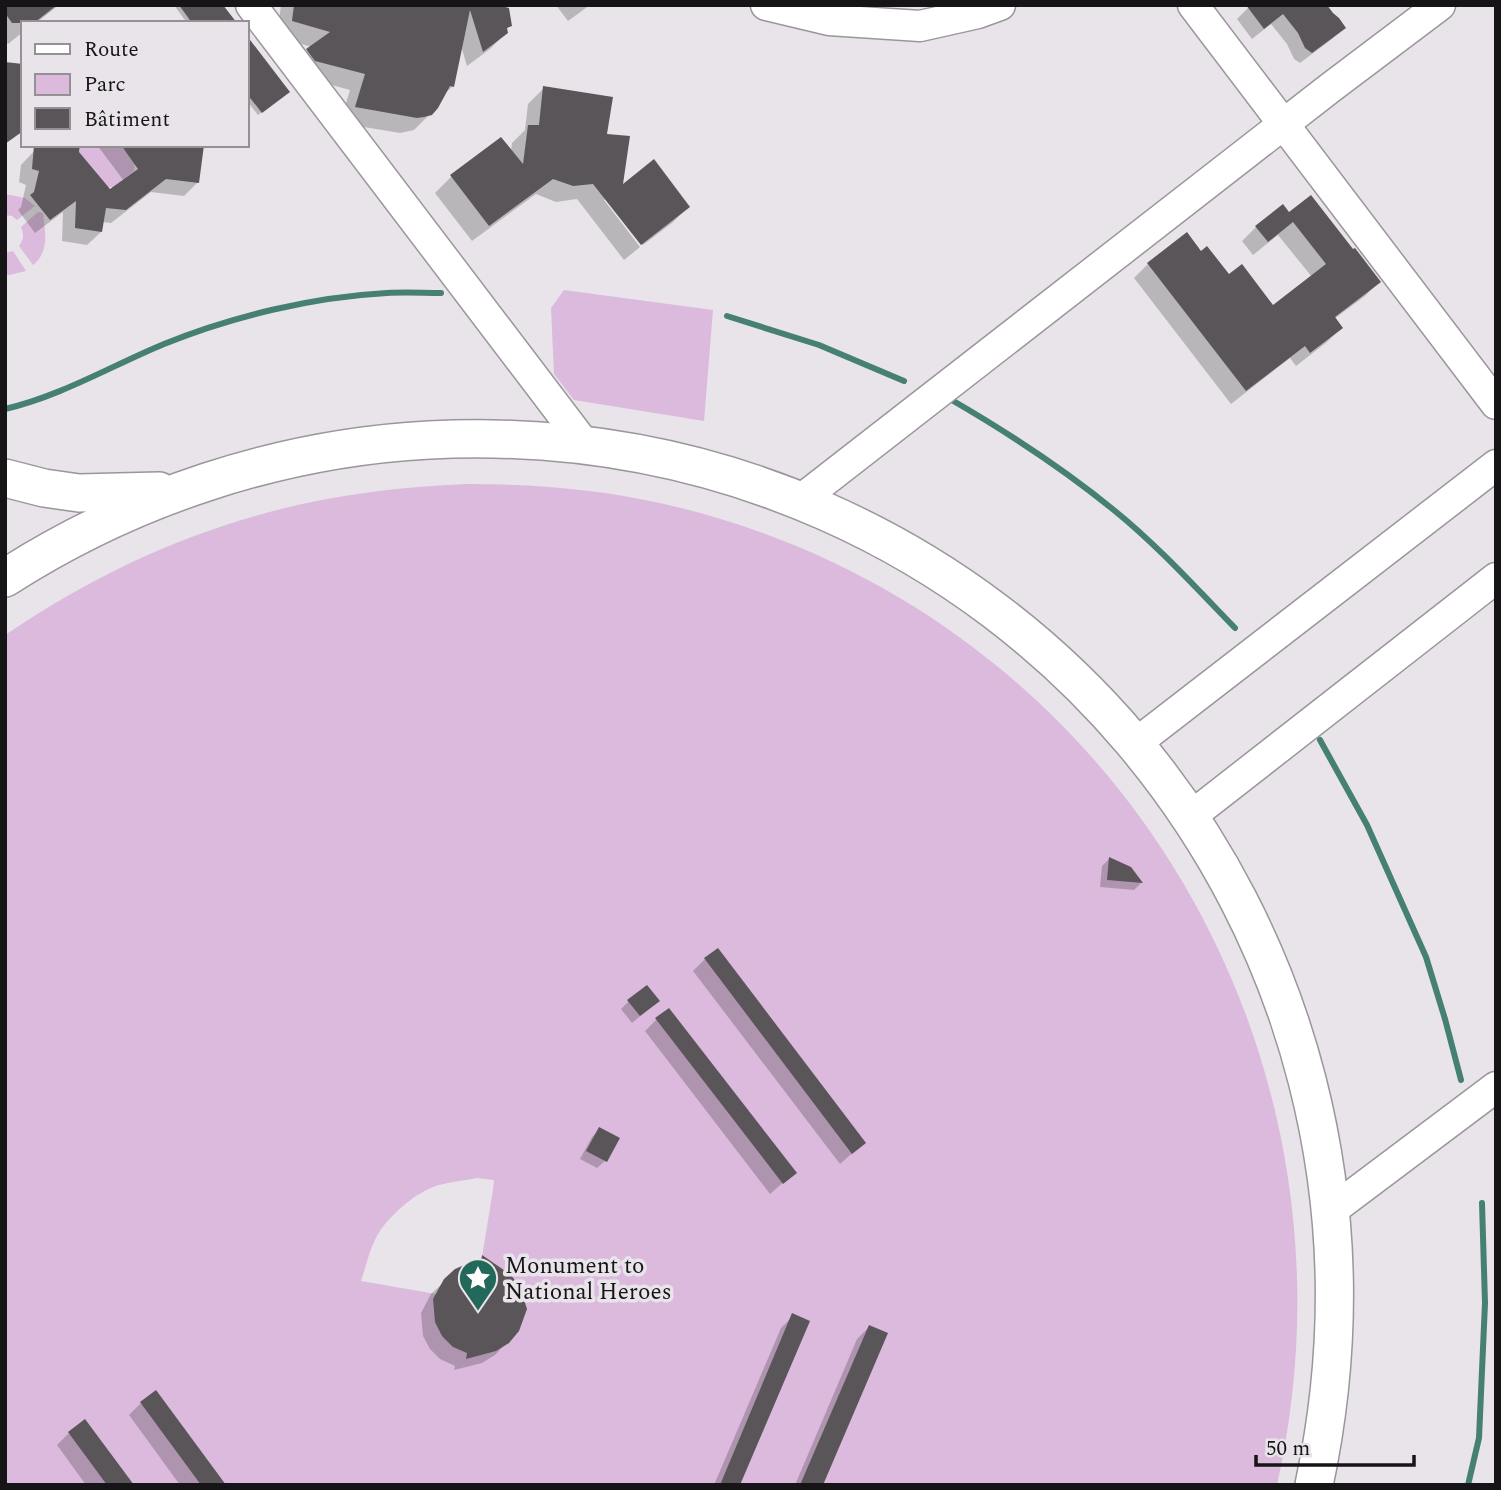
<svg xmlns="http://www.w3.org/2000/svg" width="1501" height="1490" font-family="Spectral,serif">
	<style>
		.green { fill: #dbbadd; fill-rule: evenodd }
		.shadow { fill: #0003 }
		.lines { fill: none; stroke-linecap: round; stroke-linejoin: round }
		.stream { stroke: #468074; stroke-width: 6 }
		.building { fill: #595559 }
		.minor-casing { stroke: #9a969b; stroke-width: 33 }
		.major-casing { stroke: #9a969b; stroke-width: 40 }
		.minor { stroke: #fff; stroke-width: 30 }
		.major { stroke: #fff; stroke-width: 37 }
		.labels { text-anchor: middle; stroke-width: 7; stroke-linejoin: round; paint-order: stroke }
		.poi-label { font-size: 23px; fill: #161416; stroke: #e8e4e9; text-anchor: start }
	</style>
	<rect width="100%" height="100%" fill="#e8e4e9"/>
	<g class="green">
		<polygon points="80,145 121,145 126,152 137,149 134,171 113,187 95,187 97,174 90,166 82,171 77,165"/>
		<polygon points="5,194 25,198 35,206 17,220 12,216 5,215"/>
		<path d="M38 212 43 213C45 232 50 251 33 265L19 246C24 239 24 235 21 227Z"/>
		<polygon points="13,251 26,271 9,275 5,275 5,253"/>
		<polygon points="564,290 713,310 704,421 574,400 554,374 551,308"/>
		<path d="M468 484C533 484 597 489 660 503 1105 602 1376 1043 1277 1485H5V635C150 537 293 490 468 484ZM477 1178 494 1180 493 1190 481 1263C456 1264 446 1274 436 1294L361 1281C366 1266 370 1248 378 1234 390 1215 413 1195 433 1187 446 1182 463 1181 477 1178Z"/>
	</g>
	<g class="shadow">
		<polygon points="11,5 59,5 36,23 23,23 23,32 8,44 5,41 5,10"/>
		<polygon points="174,5 221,5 234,23 187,23"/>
		<polygon points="281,5 491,5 510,26 505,30 506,33 490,49 467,66 461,46 453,86 442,96 437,107 414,130 400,133 340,123 350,90 299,76 291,66 312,47 277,37"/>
		<polygon points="556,5 590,5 568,21"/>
		<polygon points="1251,5 1344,28 1332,39 1300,63 1294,59 1287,44 1271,24 1252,39 1237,19"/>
		<polygon points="247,39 287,92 258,115 247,101"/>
		<polygon points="544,88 605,135 621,188 688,207 672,223 643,245 607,198 604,200 640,247 624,260 577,199 556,202 536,194 472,241 435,193 451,177 500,140 511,152 512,143 525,130 528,104"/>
		<polygon points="97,145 203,145 198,182 184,196 151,192 111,223 102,222 101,232 87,245 62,241 63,212 35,233 18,210 21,207 26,185 19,182 21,165 35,150 73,148 110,191 124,181"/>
		<polygon points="1289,214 1379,282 1365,296 1334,319 1341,328 1327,342 1296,366 1290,358 1231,404 1134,278 1148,264 1200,253 1229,277 1273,307 1312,277 1278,235 1253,255 1242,241 1256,227"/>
		<polygon points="1109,859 1130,868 1141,883 1134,890 1100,887 1102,866"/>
		<polygon points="705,959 864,1143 840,1164 693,971"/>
		<polygon points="629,1001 658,1001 632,1023 621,1009"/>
		<polygon points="657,1019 794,1173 770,1194 645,1031"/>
		<polygon points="600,1129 605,1161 597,1168 580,1159 592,1137"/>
		<polygon points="482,1257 508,1341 495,1355 482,1363 454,1370 455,1366 440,1359 430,1349 423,1336 421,1313 431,1294 445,1281 474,1265"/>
		<polygon points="793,1316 738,1485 714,1485 781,1328"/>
		<polygon points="869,1327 821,1485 795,1485 857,1339"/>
		<polygon points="141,1403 224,1485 180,1485 129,1415"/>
		<polygon points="84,1422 131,1485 86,1485 57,1445 69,1433"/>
	</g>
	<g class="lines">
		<g class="stream">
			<polyline points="727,316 819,345 904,381"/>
			<path d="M950 399C1007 432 1064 469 1115 511 1157 545 1197 589 1235 628"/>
			<path d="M5 409C61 396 111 366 164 344 233 316 313 297 387 293 405 292 423 293 441 293"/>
			<polyline points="1320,740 1367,825 1426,957 1445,1019 1461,1080"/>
			<polyline points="1468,1485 1479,1438 1485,1303 1482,1203"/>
		</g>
	</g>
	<g class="building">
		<polygon points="5,5 57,5 34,23 12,23 5,13"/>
		<polygon points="179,5 223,5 237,23 192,23"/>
		<polygon points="294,5 498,5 509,8 512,26 507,28 508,33 483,52 470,10 454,87 450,86 438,108 432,115 424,117 417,118 355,107 365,74 315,61 306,49 330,32 292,21"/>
		<polygon points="1246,5 1327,5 1333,13 1339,18 1346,28 1312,53 1305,48 1298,33 1283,14 1264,29"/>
		<polygon points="247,36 290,92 262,113 247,94"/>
		<polygon points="5,62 23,64 23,131 5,144"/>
		<polygon points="543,86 613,97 607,134 630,136 623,184 654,159 690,207 641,245 593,184 573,186 553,179 489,226 450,175 501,137 523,164 528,125 539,125"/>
		<polygon points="34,145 80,145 79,152 110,189 138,169 121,145 204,145 199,183 166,179 126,210 106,208 102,232 75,228 76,201 50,220 30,195 34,192 39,171 32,169"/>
		<polygon points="1311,195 1353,249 1355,248 1381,282 1335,317 1343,328 1310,353 1305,346 1246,391 1147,263 1187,232 1201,251 1207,246 1229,274 1242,264 1273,305 1326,264 1293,222 1268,242 1255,226 1283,204 1289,212"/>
		<polygon points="1109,857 1131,867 1143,883 1107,880"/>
		<polygon points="718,948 866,1143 852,1154 704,958"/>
		<polygon points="647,985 660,1001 640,1016 627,1000"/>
		<polygon points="669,1008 797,1173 783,1184 655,1018"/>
		<polygon points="599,1127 620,1138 607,1162 586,1151"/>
		<polygon points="482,1255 511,1275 520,1287 527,1309 519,1331 509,1343 496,1351 466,1359 467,1353 453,1347 442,1336 435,1322 433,1299 444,1279 455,1269 469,1263 481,1263"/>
		<polygon points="792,1313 810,1321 740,1485 720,1485"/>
		<polygon points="869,1325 888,1333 823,1485 800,1485"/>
		<polygon points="156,1390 226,1485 201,1485 140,1402"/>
		<polygon points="85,1419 134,1485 107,1485 68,1432"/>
	</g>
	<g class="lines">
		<g class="minor-casing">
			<g id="minor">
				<polyline points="251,5 586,446"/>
				<polyline points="766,5 829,20 920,26 978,13 1000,5"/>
				<polyline points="1193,5 1496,404"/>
				<polyline points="799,501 1330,88 1440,5"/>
				<polyline points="1135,744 1496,465"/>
				<polyline points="1190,817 1496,578"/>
				<polyline points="1331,1211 1496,1087"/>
			</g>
		</g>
		<g class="major-casing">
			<g id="major">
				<polyline points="5,478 44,488 79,493 159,491"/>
				<path d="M5 578C131 497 279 448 429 440 1004 411 1434 923 1314 1485"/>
			</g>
		</g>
		<use href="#minor" class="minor"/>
		<use href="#major" class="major"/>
	</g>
	<defs>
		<g id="sight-pin" transform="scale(2.0125)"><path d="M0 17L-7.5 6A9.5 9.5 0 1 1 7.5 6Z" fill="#22685b" stroke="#e8e4e9"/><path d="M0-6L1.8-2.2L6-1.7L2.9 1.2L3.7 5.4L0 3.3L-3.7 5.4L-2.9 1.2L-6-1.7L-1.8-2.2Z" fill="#fff"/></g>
	</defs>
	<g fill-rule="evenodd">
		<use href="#sight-pin" x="478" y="1278"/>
	</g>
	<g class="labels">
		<g class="poi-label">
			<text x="505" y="1273">Monument to<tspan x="505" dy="26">National Heroes</tspan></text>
		</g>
	</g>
	<rect width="1501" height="1490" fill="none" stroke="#161416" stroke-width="14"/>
	<rect x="21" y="21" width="228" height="126" fill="#e8e4e9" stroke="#949195" stroke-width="2"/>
	<rect x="35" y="44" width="35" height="10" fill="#ffffff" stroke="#949195" stroke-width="2"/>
	<text x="84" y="56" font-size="21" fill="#161416">Route</text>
	<rect x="35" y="74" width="35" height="21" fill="#dbbadd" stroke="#949195" stroke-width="2"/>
	<text x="84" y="91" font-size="21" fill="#161416">Parc</text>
	<rect x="35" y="108" width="35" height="21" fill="#595559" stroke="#949195" stroke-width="2"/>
	<text x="84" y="126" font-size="21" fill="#161416">Bâtiment</text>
	<path d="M1256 1455v10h158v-10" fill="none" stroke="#161416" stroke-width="3.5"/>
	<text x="1266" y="1455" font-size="21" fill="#161416" stroke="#e8e4e9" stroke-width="5" paint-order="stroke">50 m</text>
</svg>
